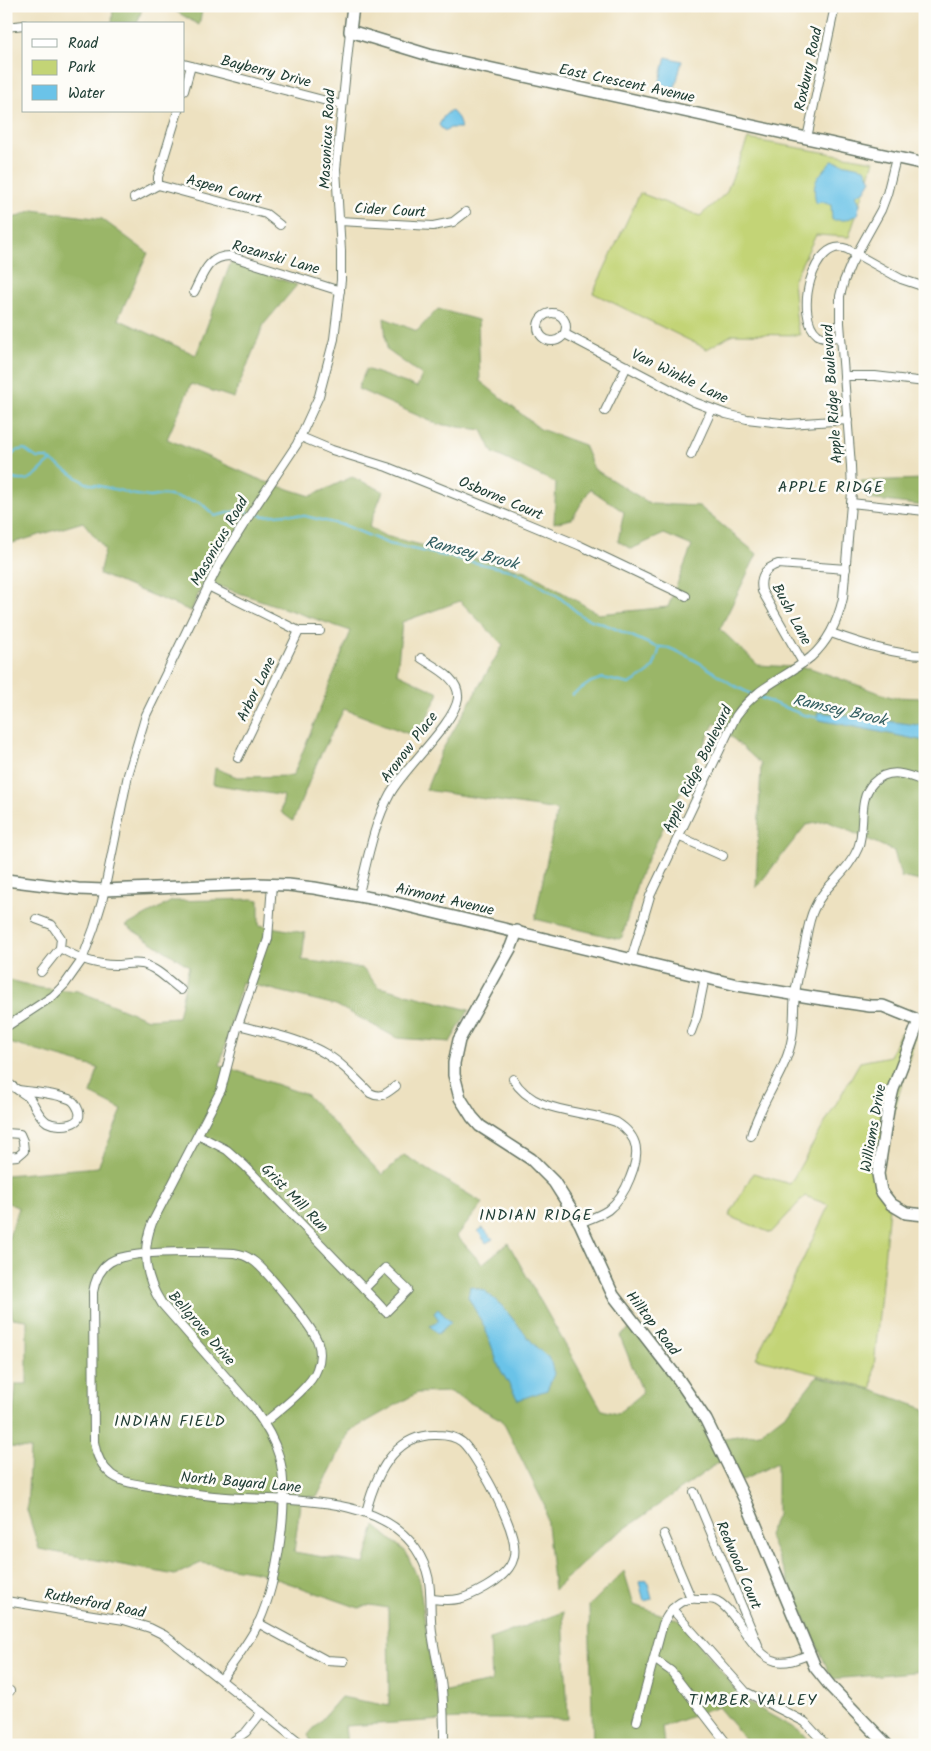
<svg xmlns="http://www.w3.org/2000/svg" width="931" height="1751" font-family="Kalam,sans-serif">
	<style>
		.green { fill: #c3d476; stroke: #718855 }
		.forest { fill: #9ab667; stroke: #5c7a4e }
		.water { fill: #6bc3e8; stroke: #45808e }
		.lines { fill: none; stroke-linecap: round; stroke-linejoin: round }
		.stream { stroke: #6bc3e8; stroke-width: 2 }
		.street-casing { stroke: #677665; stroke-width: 10 }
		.secondary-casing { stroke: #677665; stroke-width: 14 }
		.street { stroke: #fff; stroke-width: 8 }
		.secondary { stroke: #fff; stroke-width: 11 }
		.labels { text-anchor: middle; stroke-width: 5; stroke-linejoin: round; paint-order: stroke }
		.street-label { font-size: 15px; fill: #1f3d34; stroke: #fdfcf7 }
		.neighbourhood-label { font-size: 16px; letter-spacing: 1px; fill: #1f3d34; stroke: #fdfcf7 }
		.water-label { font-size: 16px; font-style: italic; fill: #325e61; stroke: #fdfcf7 }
	</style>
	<rect width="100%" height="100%" fill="#fdfcf7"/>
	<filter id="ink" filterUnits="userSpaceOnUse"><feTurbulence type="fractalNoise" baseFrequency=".02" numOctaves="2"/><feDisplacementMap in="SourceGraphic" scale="10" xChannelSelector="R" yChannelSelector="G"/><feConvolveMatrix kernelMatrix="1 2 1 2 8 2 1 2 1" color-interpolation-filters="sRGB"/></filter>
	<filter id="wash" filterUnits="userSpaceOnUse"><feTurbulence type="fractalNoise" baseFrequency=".0096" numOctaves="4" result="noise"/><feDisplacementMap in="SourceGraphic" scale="20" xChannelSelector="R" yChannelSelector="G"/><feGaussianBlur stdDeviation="1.12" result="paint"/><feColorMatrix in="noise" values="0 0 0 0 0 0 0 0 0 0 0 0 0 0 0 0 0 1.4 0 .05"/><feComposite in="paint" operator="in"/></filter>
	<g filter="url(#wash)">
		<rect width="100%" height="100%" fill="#ede1c0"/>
		<g class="green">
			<polygon points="748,139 874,161 849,237 816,235 793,281 797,326 800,335 733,334 707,349 593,293 640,193 700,216 726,193"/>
			<polygon points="900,1033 915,1038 878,1168 889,1207 872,1389 756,1358 829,1205 805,1196 771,1233 729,1216 753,1173 790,1184 860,1062 890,1056"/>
		</g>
		<g class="forest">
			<polygon points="113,6 143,6 137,24 112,24"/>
			<polygon points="167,6 203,6 199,25"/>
			<polygon points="33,210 102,219 148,253 118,319 196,355 231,262 297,285 264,324 234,398 191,384 167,439 263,481 311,496 352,477 383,491 369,527 385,536 526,571 599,614 668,607 692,546 664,534 631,549 618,541 624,512 590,489 572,519 554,523 556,483 493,453 482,430 437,424 358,389 366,369 417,387 422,375 387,350 384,318 417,331 438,309 478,320 480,381 540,429 584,445 594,469 651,504 699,506 757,554 720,629 758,665 810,668 891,697 925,698 925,882 901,877 894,851 827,821 806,825 756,888 761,764 715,722 639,877 622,937 619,939 535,919 557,810 426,790 441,752 503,645 460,601 402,622 397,673 439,693 417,737 344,709 318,760 293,821 281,812 284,796 213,784 215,768 237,777 293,776 351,631 204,581 191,611 99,574 105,549 83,522 6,545 6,221"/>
			<polygon points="925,479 925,506 868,499 861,481"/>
			<polygon points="253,899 259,900 259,925 305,933 302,960 362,968 379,987 469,1010 450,1042 397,1038 336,1005 242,982 220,1065 307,1095 382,1175 404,1155 483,1203 457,1236 482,1264 508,1243 602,1410 617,1414 643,1393 620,1336 635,1325 716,1439 760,1433 790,1410 817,1376 872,1390 925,1409 925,1649 920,1651 925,1671 832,1679 768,1535 777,1515 777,1463 739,1482 725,1458 606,1542 554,1590 545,1506 502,1420 450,1392 417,1393 350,1431 317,1497 301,1496 294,1552 364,1564 375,1526 406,1552 419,1581 435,1693 492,1682 490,1639 563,1612 568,1719 460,1719 345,1726 347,1745 313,1745 308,1735 341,1697 389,1706 388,1608 370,1605 359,1608 257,1572 201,1563 175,1575 39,1549 27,1510 30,1449 10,1447 16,1384 27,1384 27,1320 12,1318 8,1239 19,1208 6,1202 6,1175 98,1167 122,1110 91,1094 98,1068 6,1042 6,979 40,988 78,991 148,1019 178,1017 189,966 126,926 172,901"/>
			<polygon points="624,1571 634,1605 681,1621 744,1700 801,1732 812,1745 750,1745 718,1707 662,1727 664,1745 593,1745 589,1606"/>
		</g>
		<g class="water">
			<polygon points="666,57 682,61 675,88 659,84"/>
			<polygon points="451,110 458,118 461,128 450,128 446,131 442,129 439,125 444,116"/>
			<path d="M832 161 865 168 871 180 865 190 856 195 860 204 857 215 846 220H832L831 205 822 202 816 203C811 180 818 177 832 161Z"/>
			<polygon points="817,712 925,726 925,741 820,720"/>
			<polygon points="483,1228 493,1239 486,1243 478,1231"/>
			<polygon points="470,1286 485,1291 502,1306 537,1348 550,1359 554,1374 547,1390 518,1400 499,1367 485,1328 468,1297"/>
			<polygon points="438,1309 451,1322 438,1334 430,1326 439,1320 434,1313"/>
			<polygon points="647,1580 652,1599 644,1601 639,1582"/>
		</g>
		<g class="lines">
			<g class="stream">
				<polyline points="6,462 16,451 24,449 37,458 47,458 86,483 122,491 130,494 150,497 164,495 200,502 215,516 240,510 248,512"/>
				<path d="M6 477C33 486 33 475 51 461"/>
				<polyline points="255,514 264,516 286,514 305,516 346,526 389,544 514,571 533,581 559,597 583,617 609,626 654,646 669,648 681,653 700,663 733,685 751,694"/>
				<path d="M572 695 591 682 603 678 629 684C653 671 653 673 660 647"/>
				<polyline points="758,697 804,715 820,718"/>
			</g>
		</g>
	</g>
	<g filter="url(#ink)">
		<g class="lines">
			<g class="street-casing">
				<g id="street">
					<polyline points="6,27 24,25"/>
					<polyline points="184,64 342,105"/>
					<polyline points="184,91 191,66"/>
					<polyline points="807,138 835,6"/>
					<polyline points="158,185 266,214 280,225"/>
					<polyline points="134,198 158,185 158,177 178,111"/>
					<polyline points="339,221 433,226 453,222 466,212"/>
					<path d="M194 292C203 275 207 256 230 256L340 291"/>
					<circle cx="552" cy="327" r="14"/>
					<polyline points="565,334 694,402 726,414 747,419 789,424 848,420"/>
					<path d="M841 337C834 337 824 339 818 335 793 316 813 236 847 249L901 279 925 287"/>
					<polyline points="844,376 875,376 925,382"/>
					<polyline points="605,411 627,366"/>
					<polyline points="301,437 332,450 387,467 492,509 581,546 686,596"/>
					<polyline points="691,455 712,409"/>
					<polyline points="851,503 925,511"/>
					<polyline points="208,586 299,631 320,631"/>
					<path d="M831 633C859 643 895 655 925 655"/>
					<path d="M803 663 762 591C759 577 765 568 778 564L846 569"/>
					<polyline points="238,758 299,631"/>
					<polyline points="678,836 723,856"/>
					<path d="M358 897C367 863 373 825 390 794 404 768 455 723 458 698 460 678 434 667 421 658"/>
					<polyline points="36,919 52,925 61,938 60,948 41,972"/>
					<path d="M60 948C77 958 95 965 115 965 125 965 133 962 142 964 157 968 169 981 181 990"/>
					<path d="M631 960 650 896 736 716C757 686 784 679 811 657 829 641 838 621 843 598L852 492 851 466 840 323V296L844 281 851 264 881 210 887 194 896 158"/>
					<path d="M238 1025C267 1033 300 1038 326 1054 343 1064 356 1079 370 1093 381 1099 387 1093 396 1086"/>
					<polyline points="6,1027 53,996 65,984 82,960 94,928 102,902 128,775 146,715 220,562 249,516 297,444 319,396 334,339 341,280 341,251 336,169 350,31"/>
					<polyline points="691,1032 697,1016 705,977"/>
					<path d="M513 1079C534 1115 582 1109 616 1122 640 1137 640 1154 630 1178 625 1191 618 1202 608 1210 599 1216 589 1219 580 1223"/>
					<polyline points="6,1082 18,1090"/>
					<path d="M18 1090C34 1092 53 1093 69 1099 72 1100 75 1103 77 1107 88 1126 58 1128 47 1122 38 1116 36 1107 31 1100 27 1096 23 1093 18 1090Z"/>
					<polyline points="6,1133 20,1134 23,1141 24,1151 18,1156 6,1157"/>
					<polyline points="198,1135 227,1150 245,1166 374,1299 386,1312 408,1290 385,1268 364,1289"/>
					<path d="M751 1136C760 1102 783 1077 791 1043 795 1026 793 1010 795 994 797 979 801 964 804 949 807 936 808 921 814 909 824 885 848 873 858 848 866 827 857 800 873 783 889 767 907 774 925 782"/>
					<path d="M264 1423C279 1410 311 1387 317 1369 320 1361 321 1351 318 1343 315 1330 264 1267 252 1260 247 1256 241 1254 234 1253 209 1252 129 1249 110 1262 100 1269 95 1280 93 1292L94 1442C96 1455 101 1466 112 1475 126 1485 146 1485 162 1488 183 1492 204 1496 226 1497 286 1502 378 1493 416 1549 436 1579 428 1599 432 1632 434 1649 438 1664 441 1681 444 1702 444 1723 444 1745"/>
					<polyline points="694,1492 758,1645"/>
					<path d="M366 1512C375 1477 394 1433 437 1435 445 1435 456 1437 462 1442 471 1450 480 1467 486 1477 494 1490 500 1504 506 1518 520 1551 519 1568 486 1587 465 1599 456 1602 432 1599"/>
					<polyline points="664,1534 691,1598"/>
					<polyline points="6,1601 124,1620 150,1628 164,1635 303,1745"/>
					<polyline points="672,1609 746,1692 805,1722 826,1745"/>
					<polyline points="258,1623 326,1660 344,1661"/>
					<polyline points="654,1659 671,1671 728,1745"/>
					<path d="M221 1680C234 1661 249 1643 259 1622 277 1582 291 1499 279 1456 274 1439 265 1424 254 1409L162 1304C145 1278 141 1252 152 1223L221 1090 238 1025 268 939 272 884"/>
					<polyline points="6,1692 10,1691"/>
					<path d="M637 1721 663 1624C670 1609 680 1597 698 1599 704 1599 712 1598 717 1601 737 1611 753 1656 776 1661 787 1664 800 1658 810 1654"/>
					<polyline points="228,1745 246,1732 262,1712"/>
				</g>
			</g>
			<g class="secondary-casing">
				<g id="secondary">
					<polyline points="353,6 350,31 429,55 925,164"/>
					<polyline points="6,880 78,889 104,890 256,884 288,885 314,888 387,901 737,985 816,998 870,1006 883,1006 925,1023"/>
					<polyline points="517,931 511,947 459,1040 454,1063 454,1075 460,1098 472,1117 480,1126 531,1159 554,1182 580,1223 613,1295 679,1380 706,1420 747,1504 815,1667 831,1687 887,1745"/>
					<polyline points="919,1021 893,1089 888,1110 878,1174 881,1191 891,1204 906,1213 925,1215"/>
				</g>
			</g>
			<use href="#street" class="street"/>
			<use href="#secondary" class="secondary"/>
		</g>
	</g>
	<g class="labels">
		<g class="street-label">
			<text transform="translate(808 69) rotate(-78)" y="5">Roxbury Road</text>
			<text transform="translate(266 71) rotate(14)" y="5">Bayberry Drive</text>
			<text transform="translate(627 83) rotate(12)" y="5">East Crescent Avenue</text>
			<text transform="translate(327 139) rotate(-87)" y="5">Masonicus Road</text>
			<text transform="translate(224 189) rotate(15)" y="5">Aspen Court</text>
			<text transform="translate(390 210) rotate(3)" y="5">Cider Court</text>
			<text transform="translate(276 257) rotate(16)" y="5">Rozanski Lane</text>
			<text transform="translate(680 376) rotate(26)" y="5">Van Winkle Lane</text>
			<text transform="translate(832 394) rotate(-94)" y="5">Apple Ridge Boulevard</text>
			<text transform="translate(501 498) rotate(23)" y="5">Osborne Court</text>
			<text transform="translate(219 541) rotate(-60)" y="5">Masonicus Road</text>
			<text transform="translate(792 614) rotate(62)" y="5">Bush Lane</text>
			<text transform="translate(256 689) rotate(-64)" y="5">Arbor Lane</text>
			<text transform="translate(409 747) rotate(-53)" y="5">Aronow Place</text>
			<text transform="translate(697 769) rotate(-64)" y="5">Apple Ridge Boulevard</text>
			<text transform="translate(445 899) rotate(13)" y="5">Airmont Avenue</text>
			<text transform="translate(873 1128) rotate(-80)" y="5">Williams Drive</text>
			<text transform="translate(295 1198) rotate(46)" y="5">Grist Mill Run</text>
			<text transform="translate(653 1323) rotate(52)" y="5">Hilltop Road</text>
			<text transform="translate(202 1328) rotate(49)" y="5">Bellgrove Drive</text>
			<text transform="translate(241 1482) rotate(5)" y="5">North Bayard Lane</text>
			<text transform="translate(739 1565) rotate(67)" y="5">Redwood Court</text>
			<text transform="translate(95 1603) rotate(11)" y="5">Rutherford Road</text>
		</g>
		<g class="neighbourhood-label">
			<text x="831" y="492">APPLE RIDGE</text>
			<text x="536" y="1220">INDIAN RIDGE</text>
			<text x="170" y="1426">INDIAN FIELD</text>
			<text x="753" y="1705">TIMBER VALLEY</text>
		</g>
		<g class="water-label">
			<text transform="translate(472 552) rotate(14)" y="6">Ramsey Brook</text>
			<text transform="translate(840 709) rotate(13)" y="6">Ramsey Brook</text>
		</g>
	</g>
	<rect width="931" height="1751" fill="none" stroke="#fdfcf7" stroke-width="25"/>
	<rect x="22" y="22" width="162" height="90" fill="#fdfcf7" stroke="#a4b0a9"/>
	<rect x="32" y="39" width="25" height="8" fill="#ffffff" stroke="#a4b0a9"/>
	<text x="68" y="48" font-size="15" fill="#1f3d34">Road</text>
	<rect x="32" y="60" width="25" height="15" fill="#c3d476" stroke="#a4b0a9"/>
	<text x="68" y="72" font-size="15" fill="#1f3d34">Park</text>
	<rect x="32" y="85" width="25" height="15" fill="#6bc3e8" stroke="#a4b0a9"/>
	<text x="68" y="98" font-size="15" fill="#1f3d34">Water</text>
</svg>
